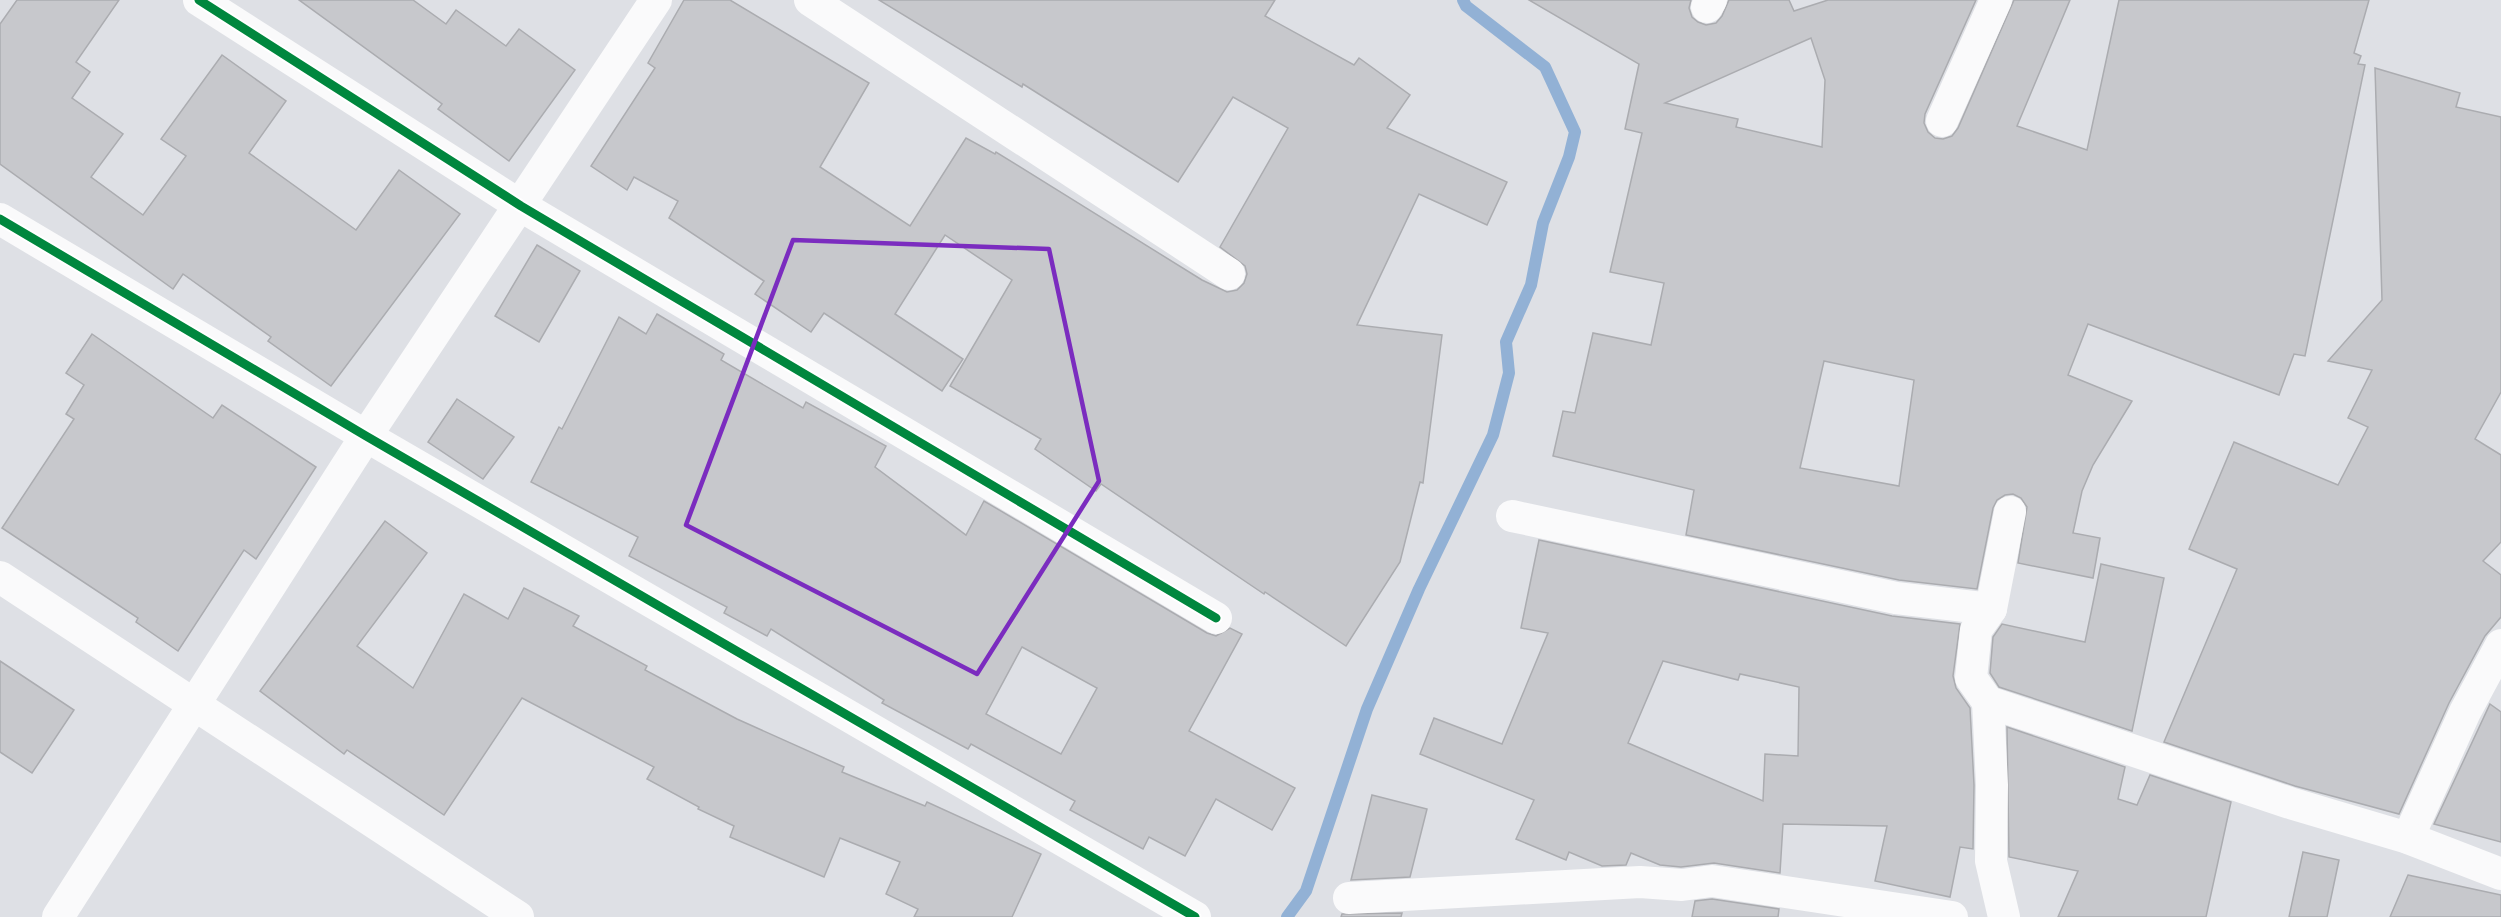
<svg xmlns="http://www.w3.org/2000/svg" width="2501" height="917" font-family="'IBM Plex Serif',serif">
	<style>
		.lines { fill: none; stroke-linecap: round; stroke-linejoin: round }
		.stream { stroke: #92b1d5; stroke-width: 12 }
		.building { fill: #c7c8cc; stroke: #abacb0; stroke-width: 1.5; fill-rule: evenodd }
		.street { stroke: #fafafb; stroke-width: 32 }
		.cycleway-casing { stroke: #fff; stroke-width: 13 }
		.cycleway { stroke: #00873e; stroke-width: 9 }
		.marked { fill: none; stroke: #7b2cbf; stroke-width: 4.5; stroke-linejoin: round }
	</style>
	<rect width="100%" height="100%" fill="#dee0e5"/>
	<g class="lines">
		<polyline class="stream" points="1287,917 1306,891 1367,709 1419,589 1493,435 1509,373 1506,342 1531,285 1543,223 1569,157 1575,132 1545,67 1466,6 1463,0"/>
	</g>
	<g class="building">
		<polygon points="17,0 119,0 76,62 90,72 72,98 123,134 91,177 143,215 186,156 161,139 222,55 286,101 249,153 356,230 399,170 460,214 331,386 268,341 271,337 183,274 173,289 0,164 0,24"/>
		<polygon points="299,0 413,0 446,24 456,10 506,46 519,29 575,70 509,161 438,109 442,104"/>
		<polygon points="684,0 730,0 869,83 820,167 910,226 966,138 995,154 996,152 1202,280 1227,292 1237,290 1244,283 1247,274 1245,266 1220,247 1288,128 1233,97 1178,182 1023,84 1022,87 879,0 1275,0 1265,16 1354,65 1359,58 1410,95 1387,128 1507,182 1487,225 1419,194 1357,325 1442,335 1423,483 1420,482 1400,562 1346,646 1265,592 1264,594 1101,484 1096,491 1035,449 1041,439 950,386 1012,280 945,235 895,314 963,359 942,391 824,313 811,332 755,294 764,281 669,218 678,201 634,177 627,190 591,166 655,68 648,63"/>
		<path d="M1529 0H1691L1689 8 1692 17 1698 22 1706 25 1716 23 1722 16 1729 0H1789L1794 11 1828 0H1976L1925 114 1924 123 1928 132 1935 138 1943 139 1952 136 1958 128 2014 0H2070L2017 126 2087 150 2119 0H2369L2354 53 2361 56 2358 64 2365 65 2305 356 2294 354 2279 395 2088 324 2068 375 2132 401 2093 465 2082 491 2073 533 2100 538 2093 578 2018 563 2027 507 2021 498 2013 494 2005 495 1997 500 1993 508 1977 589 1899 580 1686 535 1694 490 1553 456 1563 411 1575 413 1593 333 1651 345 1664 283 1610 272 1642 133 1625 129 1639 64ZM1811 38 1825 80 1822 147 1736 127 1738 119 1665 103ZM1824 361 1914 380 1899 486 1800 468Z"/>
		<polygon points="2375,68 2460,93 2456,107 2501,117 2501,392 2475,439 2501,455 2501,542 2483,561 2501,575 2501,617 2485,636 2449,703 2399,814 2295,786 2164,742 2237,569 2189,549 2234,442 2338,485 2368,427 2348,418 2372,370 2328,361 2382,300"/>
		<polygon points="537,245 580,271 539,342 495,316"/>
		<path d="M657 314 724 354 721 360 803 408 806 402 886 446 875 467 966 535 984 501 1207 633 1216 636 1230 628 1242 634 1189 731 1295 788 1272 830 1216 799 1185 856 1149 837 1143 849 1070 810 1075 801 971 744 968 749 882 703 884 700 771 629 767 636 724 613 727 607 629 556 638 537 531 482 559 427 562 429 619 317 646 334ZM1022 647 1097 688 1061 754 986 714Z"/>
		<polygon points="92,334 213,418 222,405 316,467 256,559 244,550 178,651 136,622 138,618 2,528 74,419 66,414 84,385 66,373"/>
		<polygon points="457,399 514,437 483,479 428,442"/>
		<polygon points="385,521 427,553 357,646 413,688 464,594 508,619 524,588 579,616 573,626 647,666 645,670 737,719 844,767 842,772 925,806 927,802 1041,854 1012,917 914,917 918,909 886,894 900,862 840,838 824,877 730,837 734,826 698,809 699,807 647,779 654,767 522,698 444,815 347,750 344,754 260,691"/>
		<path d="M1539 540 1892 616 1960 624 1953 676 1956 688 1970 708 1974 785 1973 849 1960 847 1950 897 1875 881 1887 826 1783 824 1780 873 1714 863 1681 867 1660 865 1631 853 1626 865 1602 866 1569 852 1566 860 1516 839 1534 800 1420 754 1434 718 1502 744 1548 633 1521 628ZM1663 661 1738 680 1740 674 1799 687 1798 756 1765 754 1763 801 1628 743Z"/>
		<polygon points="2101,564 2164,578 2132,731 1999,687 1990,673 1993,637 2002,624 2085,642"/>
		<polygon points="0,661 74,710 32,773 0,752"/>
		<polygon points="2490,704 2501,712 2501,842 2434,824"/>
		<polygon points="2007,727 2125,767 2118,799 2137,805 2150,775 2231,802 2206,917 2058,917 2078,871 2009,857"/>
		<polygon points="1372,795 1427,809 1410,877 1351,880"/>
		<polygon points="2303,852 2339,860 2327,917 2289,917"/>
		<polygon points="2408,875 2501,895 2501,917 2390,917"/>
		<polygon points="1712,899 1779,909 1778,917 1692,917 1695,901"/>
		<polygon points="1402,913 1401,917 1341,917 1342,914"/>
	</g>
	<g class="lines">
		<g class="street">
			<polyline points="199,0 521,206 1216,618"/>
			<polyline points="810,0 1229,274"/>
			<polyline points="1707,7 1711,0"/>
			<polyline points="1942,121 1996,0"/>
			<polyline points="0,219 366,436 1195,917"/>
			<polyline points="1512,516 1896,598 1991,609 1976,630 1971,678 1988,702"/>
			<polyline points="0,577 518,917"/>
			<polyline points="1991,609 2010,512"/>
			<polyline points="2408,838 2465,712 2501,645"/>
			<polyline points="1349,898 1640,882 1682,885 1712,881 1952,917"/>
			<polyline points="58,917 366,436 656,0"/>
			<polyline points="2004,917 1991,861 1992,785 1988,702 2290,803 2408,838 2501,874"/>
		</g>
		<g class="cycleway-casing">
			<g id="cycleway">
				<polyline points="199,0 521,206 1216,618"/>
				<polyline points="0,219 366,436 1195,917"/>
			</g>
		</g>
		<use href="#cycleway" class="cycleway"/>
	</g>
	<path class="marked" d="M793 240 1049 249 1099 481 977 674 686 525Z"/>
</svg>
